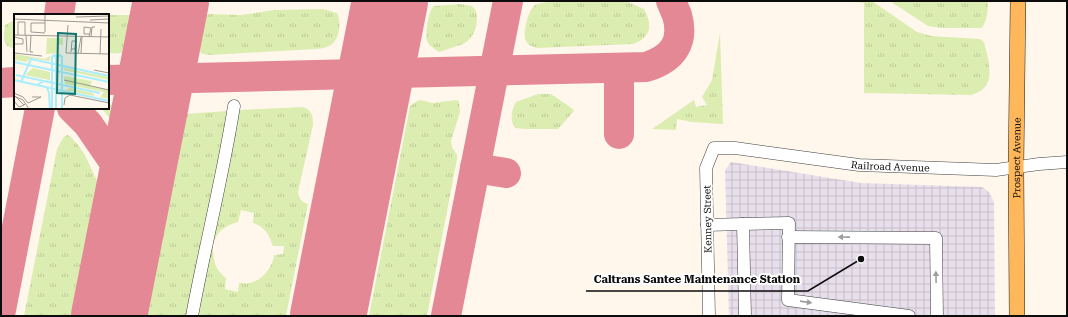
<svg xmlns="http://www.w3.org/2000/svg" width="1068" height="317" font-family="'Roboto Serif',serif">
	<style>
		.industrial { fill: url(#industrial-grid) }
		.grass { fill: url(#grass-tufts) }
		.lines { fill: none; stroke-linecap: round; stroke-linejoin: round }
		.taxiway { stroke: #e48896; stroke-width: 30 }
		.runway { stroke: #e48896; stroke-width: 76 }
		.minor-casing { stroke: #3f3f3f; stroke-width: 13 }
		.major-casing { stroke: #1d1d1d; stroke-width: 16 }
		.minor { stroke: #fff; stroke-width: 12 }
		.major { stroke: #ffb75b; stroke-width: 15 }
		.oneway { fill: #9e9e9e }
		.labels { text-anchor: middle; stroke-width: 4; stroke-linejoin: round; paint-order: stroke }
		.street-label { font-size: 10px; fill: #0c0c0c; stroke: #fff }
		.inset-river { fill: none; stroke: #aaedfc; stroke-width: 2 }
		.inset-road { fill: none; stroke: #9e9992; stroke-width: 1 }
		.view { fill: #0f766e; fill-opacity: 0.15; stroke: #0f766e; stroke-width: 2 }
		.inset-edge { fill: none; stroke: #0c0c0c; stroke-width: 2 }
		.leader { fill: none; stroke: #0c0c0c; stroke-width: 1.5 }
		.callout-dot { fill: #0c0c0c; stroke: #fff; stroke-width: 1.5 }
		.callout-label { font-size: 11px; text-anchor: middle; font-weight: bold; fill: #0c0c0c; stroke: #fff; stroke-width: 4; stroke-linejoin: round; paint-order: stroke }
	</style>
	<defs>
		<pattern id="industrial-grid" width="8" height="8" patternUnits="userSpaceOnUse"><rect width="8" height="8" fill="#e8dfec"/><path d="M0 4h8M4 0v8" fill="none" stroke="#c6bec9"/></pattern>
		<pattern id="grass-tufts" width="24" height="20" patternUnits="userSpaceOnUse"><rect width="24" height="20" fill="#dcedb1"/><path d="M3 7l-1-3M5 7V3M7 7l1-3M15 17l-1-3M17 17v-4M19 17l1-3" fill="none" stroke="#bcca97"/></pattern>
	</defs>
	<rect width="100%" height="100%" fill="#fff7eb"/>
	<polygon class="industrial" points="731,162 861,183 982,187 989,192 994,202 995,316 729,316 725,170"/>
	<g class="grass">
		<path d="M613 1 628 2 644 9C653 25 651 38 633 44L537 48C532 46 529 46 526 41 522 34 528 10 535 5 539 3 544 3 548 2Z"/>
		<path d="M858 1H872L917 32 931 36 980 39 984 42C987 56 996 79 982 90 979 92 974 94 971 95L864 93V3L858 2Z"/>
		<path d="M890 1H988C988 11 987 20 982 28H941L928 26Z"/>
		<path d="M460 4 472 6 476 11C479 23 475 38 463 44 456 47 447 49 439 52 435 49 429 46 427 41 425 35 428 10 434 6Z"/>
		<path d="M323 9 337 13C342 24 340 42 327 47 324 48 319 49 315 49L210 55 203 54 196 50 193 44 195 22 199 17 210 14 240 15 274 10Z"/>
		<path d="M108 15H137L140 19C139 29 135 48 124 52 119 54 113 53 108 53Z"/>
		<path d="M13 21H15V48C1 48 4 35 5 25Z"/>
		<polygon points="720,33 723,124 692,122 677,119 676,130 652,129 694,100 696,107 707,105 702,97 712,80"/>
		<path d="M538 94H551L573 109 574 111 558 129H526L515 128C509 120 512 109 516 102Z"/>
		<polygon points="421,100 432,103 456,100 459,101 460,112 451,141 452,147 457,155 457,159 427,316 369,316 410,106 417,101"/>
		<path d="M108 104 113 105C118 112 121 120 120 129L118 128 102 109 108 108Z"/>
		<path d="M303 107C312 110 313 116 313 125L298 192C299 199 302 202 308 204L286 316H198L211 247H213C213 260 215 270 226 278L225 289 238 292 239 283C243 283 246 284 249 283 262 281 273 267 274 255L283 254 284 246H273C269 235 265 227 253 223L254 213 241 210 238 222C224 226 216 232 213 246H211L239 110Z"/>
		<polygon points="228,111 188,316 135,316 174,129 178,120 184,114"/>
		<polygon points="67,135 70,136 78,145 85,155 98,183 100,198 100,221 83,316 24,316 57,149 63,138"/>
	</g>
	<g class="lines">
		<g class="taxiway">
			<polyline points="59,15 61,1"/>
			<polyline points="619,68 619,134"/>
			<path d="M108 80 646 67C672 59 685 43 677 15 675 11 673 5 671 1"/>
			<polyline points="1,83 15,82"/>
			<polyline points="72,108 88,124 134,191"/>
			<polyline points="475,168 506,173"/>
			<polyline points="1,310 40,108"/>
			<polyline points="446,316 508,1"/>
		</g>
		<g class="runway">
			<polyline points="109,316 171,1"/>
			<polyline points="328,316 390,1"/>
		</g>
		<g class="minor-casing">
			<g id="minor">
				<polyline points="743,224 789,223 788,300 909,316"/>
				<polyline points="707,225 743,224 745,316"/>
				<polyline points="788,237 936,238 937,316"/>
				<path d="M192 316C205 246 223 176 234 106"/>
				<path id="s1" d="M709 316 706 168 714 148H735L859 165 996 170 1039 164 1067 162"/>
			</g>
		</g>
		<g class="major-casing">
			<g id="major">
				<path id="s2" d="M1017 316 1016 167 1018 1"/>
			</g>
		</g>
		<use href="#minor" class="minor"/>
		<use href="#major" class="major"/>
	</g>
	<defs><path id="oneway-solid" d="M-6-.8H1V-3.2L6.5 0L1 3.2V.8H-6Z"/></defs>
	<g class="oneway">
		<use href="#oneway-solid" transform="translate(844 237) rotate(-179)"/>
		<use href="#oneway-solid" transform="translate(936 277) rotate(-91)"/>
		<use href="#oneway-solid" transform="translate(806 302) rotate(8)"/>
	</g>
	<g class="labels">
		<g class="street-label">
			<text dy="4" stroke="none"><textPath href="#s2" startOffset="158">Prospect Avenue</textPath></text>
			<text dy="4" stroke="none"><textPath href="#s1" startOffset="347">Railroad Avenue</textPath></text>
			<text transform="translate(707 219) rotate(-91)" y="4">Kenney Street</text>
		</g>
	</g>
	<g transform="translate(14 14)">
		<rect width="95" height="95" fill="#fff7eb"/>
		<path d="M33 24H49V31L43 30 44 39 32 40ZM0 40 31 45 36 42V47L17 44 12 48 0 46ZM19 54 36 58V66L11 61ZM50 54 95 63V66L50 56ZM50 62 78 67 76 72 95 76V85L86 83 90 78 51 70ZM56 74 79 79 80 82 51 76Z" fill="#dcedb1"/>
		<path class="inset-river" d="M42 40V95M0 48 95 68M2 61 86 79M0 66 95 87M7 68 17 45 95 62M23 71 30 67 37 68M33 74 35 79 36 95M38 95V43L40 41 42 44 46 41 48 43V95"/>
		<path class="inset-road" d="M62 3 95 2M0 5 95 9M76 6 95 5M54 11 52 39 95 40M31 18V0M31 19 17 18V9H31M0 21 95 23M4 21V8H11V21M12 21 13 38M17 21 16 38H19M0 23 9 25V30H0M75 23 77 14 70 13V20H75M77 23 78 13H81M57 38 58 27H62L61 35H57M0 39 28 42M67 39 68 23M64 40 67 23M86 40 87 15M80 56 95 59M50 66 95 76M0 79 9 83 14 89 27 83H18M0 82 9 86 15 95M1 82 10 91 12 89M0 87 5 93 10 91M50 91 51 84 56 81 95 89"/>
		<path class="view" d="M44 19 62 20 61 80 43 79Z"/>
		<rect width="95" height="95" class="inset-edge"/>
	</g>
	<path class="leader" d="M861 259L808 291H586"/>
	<circle class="callout-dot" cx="861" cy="259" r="4"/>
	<g class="callout-label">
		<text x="697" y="283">Caltrans Santee Maintenance Station</text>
	</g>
	<rect width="1068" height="317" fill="none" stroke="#0c0c0c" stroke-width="4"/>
</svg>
